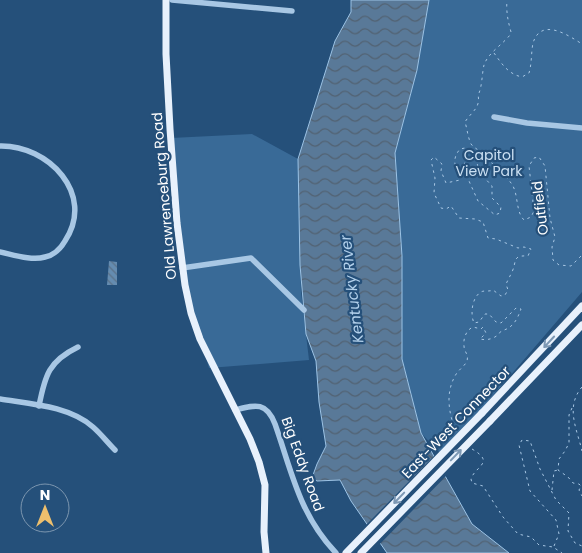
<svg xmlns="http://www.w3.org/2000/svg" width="582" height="553" font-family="Poppins,sans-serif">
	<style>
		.green { fill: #396a97 }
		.water { fill: url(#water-waves); stroke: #9cc3e5 }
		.pier { fill: #25507a }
		.building { fill: url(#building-back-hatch) }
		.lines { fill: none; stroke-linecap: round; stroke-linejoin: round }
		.path { stroke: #a8c7e4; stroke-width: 1; stroke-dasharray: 2.5 4; stroke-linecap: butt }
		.minor { stroke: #a8c7e4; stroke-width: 5.5 }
		.major { stroke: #e8f1fc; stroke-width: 7 }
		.major-bridge { stroke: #e8f1fc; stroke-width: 7 }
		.oneway { stroke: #7d98b4 }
		.labels { text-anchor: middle; stroke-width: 4.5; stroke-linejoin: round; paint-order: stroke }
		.park-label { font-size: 14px; fill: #cbe0f3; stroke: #25507a }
		.street-label { font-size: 14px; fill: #fff; stroke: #25507a }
		.water-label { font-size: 15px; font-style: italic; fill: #b3d1ec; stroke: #25507a }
	</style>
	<defs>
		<pattern id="water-waves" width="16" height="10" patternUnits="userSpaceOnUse" patternTransform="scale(1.25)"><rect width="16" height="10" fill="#597998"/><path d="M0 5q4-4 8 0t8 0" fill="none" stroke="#526272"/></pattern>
		<pattern id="building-back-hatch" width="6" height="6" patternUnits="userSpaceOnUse" patternTransform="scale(1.25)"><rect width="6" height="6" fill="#658cb0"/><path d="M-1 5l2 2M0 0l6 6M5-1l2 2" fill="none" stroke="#5b7288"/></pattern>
	</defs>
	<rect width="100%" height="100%" fill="#25507a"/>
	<g class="green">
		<polygon points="429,0 582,0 582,292 442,455 421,433 402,359 402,256 395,153 417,70"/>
		<polygon points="252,134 298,159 301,292 309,360 209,368 186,284 171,138"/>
	</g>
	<polygon class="water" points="351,0 429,0 417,70 395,153 402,256 402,359 421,433 472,524 509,553 387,553 351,501 340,480 317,481 314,479 313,475 317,464 326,446 319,402 316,361 306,334 300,265 298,159 335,41 351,12"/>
	<polygon class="pier" points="436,454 447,475 378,546 365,526"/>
	<polygon class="building" points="109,261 117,262 117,285 107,285"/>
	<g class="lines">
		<g class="path">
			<path d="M494 53C502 64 508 74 522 77L529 73C532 63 531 53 533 43 541 17 568 35 582 44"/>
			<path d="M482 154C491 163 504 173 511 183 519 193 515 211 524 220L531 217 534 211 529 166 534 158 539 157 545 166 550 218 555 237 552 247 553 260 559 265 571 266 582 255"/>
			<path d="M582 387C565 407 577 429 582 451"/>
			<polyline points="572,408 569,415 569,443 565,451 559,459 558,470 568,477 573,483 579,484 581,486 579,490 582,496"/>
			<path d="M456 432C449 414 445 394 455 376 458 370 465 366 467 361 469 354 464 352 464 346 463 339 466 330 473 327L481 329 483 327 486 333 480 339C488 341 497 338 501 331 513 328 517 320 521 309L516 308 501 323 496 322 489 314H485L479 322 474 323C470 314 472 297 481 292 484 290 489 292 493 290L501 296 505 295 508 290 506 284C508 280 510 276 512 272 517 261 512 255 528 256L531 249 524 247 518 248 496 239 488 238 483 222 475 219 459 218 451 206 446 209 441 208 434 193 435 178 431 160 434 157 442 164 441 171 446 183 460 180C457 168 450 161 460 149L465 148 468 151 464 165 469 181 478 201 495 215 500 213 501 207 492 198V186C483 176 471 165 481 153 478 149 474 148 471 144 468 138 467 128 465 122 471 112 481 108 478 95 482 89 482 73 484 65 488 53 502 45 510 35L511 32C508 21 506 12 507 0"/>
			<path d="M472 449C496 463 475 466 471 479L472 483 483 486 503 517 518 534 531 537 539 545 553 547 562 553"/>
			<polyline points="552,490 554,471 558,470"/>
			<polyline points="554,546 559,534 556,520 530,491 519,445 522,440 530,441 540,469 556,500 569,513 568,531 575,543 582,546"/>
		</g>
		<g class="minor">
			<polyline points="172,0 292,11"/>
			<polyline points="494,117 527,123 582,128"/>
			<path d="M0 146C48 145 96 194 65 241 61 248 54 255 45 257 32 261 14 255 0 252"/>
			<polyline points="182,268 251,258 304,310"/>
			<path d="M0 399C31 404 69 406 93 427 101 434 108 443 115 450"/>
			<path d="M39 406C45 375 49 361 78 347"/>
			<path d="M235 410C255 405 266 401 275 424 292 472 299 514 336 553"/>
		</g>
		<g class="major">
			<polyline points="166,0 166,54 170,129 177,223 185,285 191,313 200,339 250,439 259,462 265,485 264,532 266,553"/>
			<polyline points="482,413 582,306"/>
			<polyline points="490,421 582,325"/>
		</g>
		<g class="major-bridge">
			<polyline points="346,553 482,413"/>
			<polyline points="361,553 490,421"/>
		</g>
	</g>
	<defs><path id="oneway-shaft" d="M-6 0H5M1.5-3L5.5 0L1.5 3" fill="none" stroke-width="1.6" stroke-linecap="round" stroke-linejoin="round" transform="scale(1.25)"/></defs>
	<g class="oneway">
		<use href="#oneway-shaft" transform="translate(549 342) rotate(133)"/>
		<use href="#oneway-shaft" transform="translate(456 455) rotate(-46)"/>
		<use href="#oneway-shaft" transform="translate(399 498) rotate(134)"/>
	</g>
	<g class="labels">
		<g class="park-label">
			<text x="489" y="160">Capitol<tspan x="489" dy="16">View Park</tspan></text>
		</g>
		<g class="street-label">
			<text transform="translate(164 196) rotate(-95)" y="5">Old Lawrenceburg Road</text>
			<text transform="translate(540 208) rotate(-97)" y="5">Outfield</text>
			<text transform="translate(456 422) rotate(-46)" y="5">East-West Connector</text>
			<text transform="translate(303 464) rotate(70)" y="5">Big Eddy Road</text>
		</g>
		<g class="water-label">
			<text transform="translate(352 289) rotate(-97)" y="5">Kentucky River</text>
		</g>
	</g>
	<g transform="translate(45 508)"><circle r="24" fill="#25507a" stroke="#7c96af"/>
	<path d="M0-4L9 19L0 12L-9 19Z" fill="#edbf6d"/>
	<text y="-8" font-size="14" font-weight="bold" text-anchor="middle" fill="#ffffff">N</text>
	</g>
</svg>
